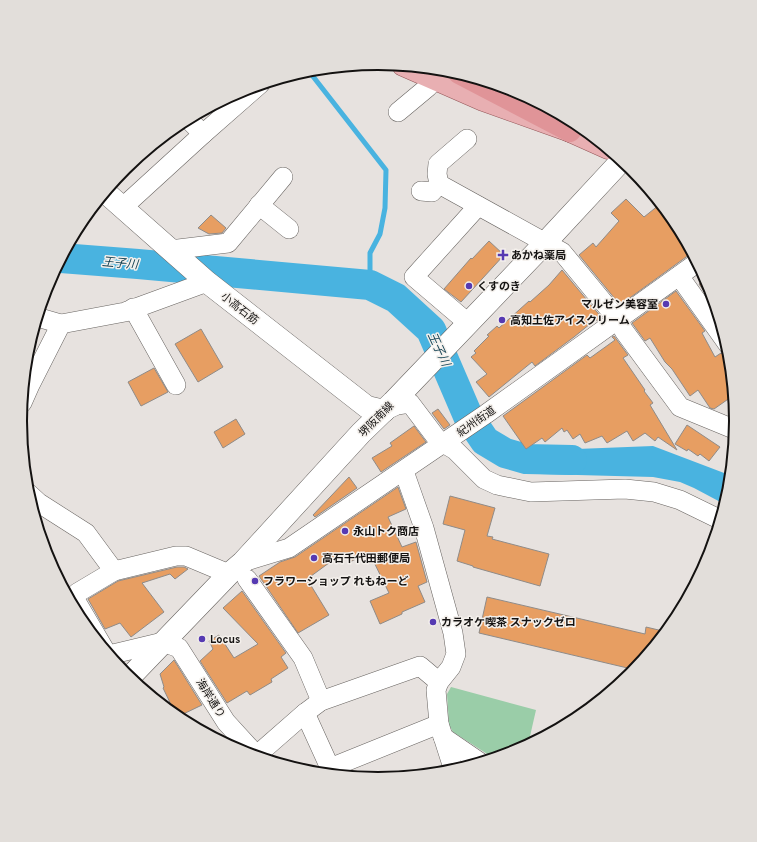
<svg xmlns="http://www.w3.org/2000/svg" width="757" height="842" font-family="Overpass,'Noto Sans JP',sans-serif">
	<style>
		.green { fill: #9acda8 }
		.water { fill: #49b3e0 }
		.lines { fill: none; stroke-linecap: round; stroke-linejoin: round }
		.stream { stroke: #49b3e0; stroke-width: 5 }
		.river { stroke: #49b3e0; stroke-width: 30 }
		.building { fill: #e79e62; stroke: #8f8b88 }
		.service-casing { stroke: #686461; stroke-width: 10 }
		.minor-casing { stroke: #686461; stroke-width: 20 }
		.tertiary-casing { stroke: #686461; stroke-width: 23 }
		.secondary-casing { stroke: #686461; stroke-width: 23 }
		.primary-casing { stroke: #935658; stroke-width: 23 }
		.trunk-casing { stroke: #935658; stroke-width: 23 }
		.service { stroke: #fff; stroke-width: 9 }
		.minor { stroke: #fff; stroke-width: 19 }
		.tertiary { stroke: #fff; stroke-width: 22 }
		.secondary { stroke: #fff; stroke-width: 22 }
		.primary { stroke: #e8afb2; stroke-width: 22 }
		.trunk { stroke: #e09498; stroke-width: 22 }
		.poi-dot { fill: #563ab2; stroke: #f4f0ec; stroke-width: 1.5 }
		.labels { text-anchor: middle; stroke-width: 3; stroke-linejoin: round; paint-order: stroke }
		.poi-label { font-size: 11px; font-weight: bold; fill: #141211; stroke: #f4f0ec; text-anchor: start }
		.street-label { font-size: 11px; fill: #141211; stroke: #f4f0ec }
		.water-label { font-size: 12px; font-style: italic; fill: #144254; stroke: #f4f0ec }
		.rim { fill: none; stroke: #141211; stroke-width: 2 }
	</style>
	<rect width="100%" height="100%" fill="#e7e2df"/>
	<polygon class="green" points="451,687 536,710 528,745 515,752 495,759 453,732 449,725 447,694"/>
	<polygon class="water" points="653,446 732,476 730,491 726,505 694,488 680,482 653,477 540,474 526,451"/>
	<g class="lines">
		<polyline class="stream" points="308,70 386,170 385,208 380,234 370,253 370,285"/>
		<polyline class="river" points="61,258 138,264 370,285 396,298 431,330 468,416 485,441 505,453 526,459 572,460"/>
	</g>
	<g class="building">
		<polygon points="626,199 644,217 659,205 675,225 678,224 693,252 620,305 579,255 593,243 596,247 619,221 611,213"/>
		<polygon points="211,215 226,228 222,233 209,234 198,228"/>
		<polygon points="489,241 504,255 461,302 444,289 471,258 472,259"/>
		<polygon points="562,270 602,318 597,321 596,319 574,337 535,366 532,362 489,397 476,382 487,374 471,357 476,353 474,351 489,336 487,335 497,326 499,328 529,301 530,302 549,285"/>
		<polygon points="707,279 710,284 718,312 699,284"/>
		<polygon points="676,291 705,331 702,333 715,357 721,353 725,356 731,357 734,395 714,409 710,408 698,390 690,396 672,369 665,362 650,338 645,341 632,323"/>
		<polygon points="201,329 223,367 198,382 175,344"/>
		<polygon points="614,336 628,355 623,358 645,390 644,391 653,403 650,405 677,450 658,437 655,441 645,433 633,441 627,431 607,443 602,436 585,443 580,434 573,439 567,430 564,432 562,428 545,442 542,438 526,449 503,416 587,355 590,358 615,340 612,337"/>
		<polygon points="154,368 168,392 141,406 128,382"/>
		<polygon points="438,409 450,425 444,429 432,413"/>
		<polygon points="236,419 245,434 223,448 214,432"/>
		<polygon points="687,425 720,447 709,461 700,454 698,456 688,449 687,451 675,444"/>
		<polygon points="414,426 426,442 381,472 372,458 392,446 390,443"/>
		<polygon points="349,477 357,488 315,517 313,515"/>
		<polygon points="398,487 406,509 388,517 402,547 416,542 427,582 418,586 425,602 402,612 402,614 380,624 370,601 389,593 369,552 350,562 344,552 307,579 329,615 298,633 259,576 280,562 295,557"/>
		<polygon points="450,496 495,508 487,536 493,537 492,539 549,554 540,586 473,567 473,566 457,561 465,530 443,524"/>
		<polygon points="177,567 184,567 188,569 175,579 170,574 142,583 164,612 131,637 120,623 105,629 88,599 118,581"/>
		<polygon points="242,591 286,653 281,657 288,668 271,679 272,682 250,695 247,691 227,703 200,661 213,649 209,641 219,635 234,658 258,644 223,608"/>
		<polygon points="487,597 645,634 646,627 667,632 636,670 479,633"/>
		<polygon points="73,603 76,604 94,634 93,635 80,620 72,604"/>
		<polygon points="174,660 202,705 177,717 163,688 164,687 160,674"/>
	</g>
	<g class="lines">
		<g class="service-casing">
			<polyline id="service" points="77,593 113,654"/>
		</g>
		<g class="minor-casing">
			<g id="minor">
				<polyline points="398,112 428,87 435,79"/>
				<polyline points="188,119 203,134"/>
				<polyline points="439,184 562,252 618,320 624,331 680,407 736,430"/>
				<polyline points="421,191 432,192 439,184 437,174 438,164 467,139"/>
				<polyline points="259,205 289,229"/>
				<polyline points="122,208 203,134 260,84"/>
				<polyline points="170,250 228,243 283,177"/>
				<polyline points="679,276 729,346"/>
				<polyline points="133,308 176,385"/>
				<polyline points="37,317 61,324"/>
				<polyline points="468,323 414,277 478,206"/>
				<polyline points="22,403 30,385 61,324 125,312 207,282"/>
				<polyline points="384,411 397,405 410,403 438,440 455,450 484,479 497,485 531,492 625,489 654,492 680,500 721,520"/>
				<polyline points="402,472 406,477 424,528 453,633 456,654 451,667 439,682 436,690 439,724 454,771"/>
				<polyline points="27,492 39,503 86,533 114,571"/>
				<polyline points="243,562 289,548 486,414 698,262"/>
				<polyline points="247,579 303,658 321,701"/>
				<polyline points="77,593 114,571 176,556 186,556 229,574"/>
				<polyline points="110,656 113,654 163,642 179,648 226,722 259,758"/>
				<polyline points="305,713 330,768 439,724"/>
				<polyline points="443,737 481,763"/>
				<polyline points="257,755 305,713 321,701 420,666 439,682"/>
			</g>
		</g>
		<g class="tertiary-casing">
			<polyline id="tertiary" points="105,192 207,282 367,407 384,411"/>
		</g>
		<g class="secondary-casing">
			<polyline id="secondary" points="129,678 229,574 243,562 361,433 393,402 545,243 622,160"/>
		</g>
		<g class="primary-casing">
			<polyline id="primary" points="403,65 483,100 570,131 608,148"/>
		</g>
		<g class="trunk-casing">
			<polyline id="trunk" points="459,73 570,131"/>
		</g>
		<use href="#service" class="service"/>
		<use href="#minor" class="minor"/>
		<use href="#tertiary" class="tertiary"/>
		<use href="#secondary" class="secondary"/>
		<use href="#primary" class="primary"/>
		<use href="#trunk" class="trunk"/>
	</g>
	<g class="poi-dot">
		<path d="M501 249h4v4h4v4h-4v4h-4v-4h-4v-4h4z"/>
		<circle cx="469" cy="286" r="4"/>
		<circle cx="666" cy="304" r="4"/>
		<circle cx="502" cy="320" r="4"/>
		<circle cx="345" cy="531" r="4"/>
		<circle cx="314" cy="558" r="4"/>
		<circle cx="255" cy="581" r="4"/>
		<circle cx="433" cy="622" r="4"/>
		<circle cx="202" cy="639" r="4"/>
	</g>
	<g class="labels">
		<g class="poi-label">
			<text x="511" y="259">あかね薬局</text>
			<text x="477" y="290">くすのき</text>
			<text x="658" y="308" text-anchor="end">マルゼン美容室</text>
			<text x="510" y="324">高知土佐アイスクリーム</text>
			<text x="353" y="535">永山トク商店</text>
			<text x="322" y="562">高石千代田郵便局</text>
			<text x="263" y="585">フラワーショップ れもねーど</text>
			<text x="441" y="626">カラオケ喫茶 スナックゼロ</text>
			<text x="210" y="643">Locus</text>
		</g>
		<g class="street-label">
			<text transform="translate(240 308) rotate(38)" y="4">小高石筋</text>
			<text transform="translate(376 419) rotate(-45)" y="4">堺阪南線</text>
			<text transform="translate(476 421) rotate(-35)" y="4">紀州街道</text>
			<text transform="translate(211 698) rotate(58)" y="4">海岸通り</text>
		</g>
		<g class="water-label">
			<text transform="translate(120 263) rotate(5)" y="4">王子川</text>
			<text transform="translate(439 349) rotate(65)" y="4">王子川</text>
		</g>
	</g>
	<path d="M0 0H757V842H0ZM27 421a351 351 0 1 1 702 0a351 351 0 1 1-702 0Z" fill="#e2deda" fill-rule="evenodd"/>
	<path class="rim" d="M27 421a351 351 0 1 1 702 0a351 351 0 1 1-702 0Z"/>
</svg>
